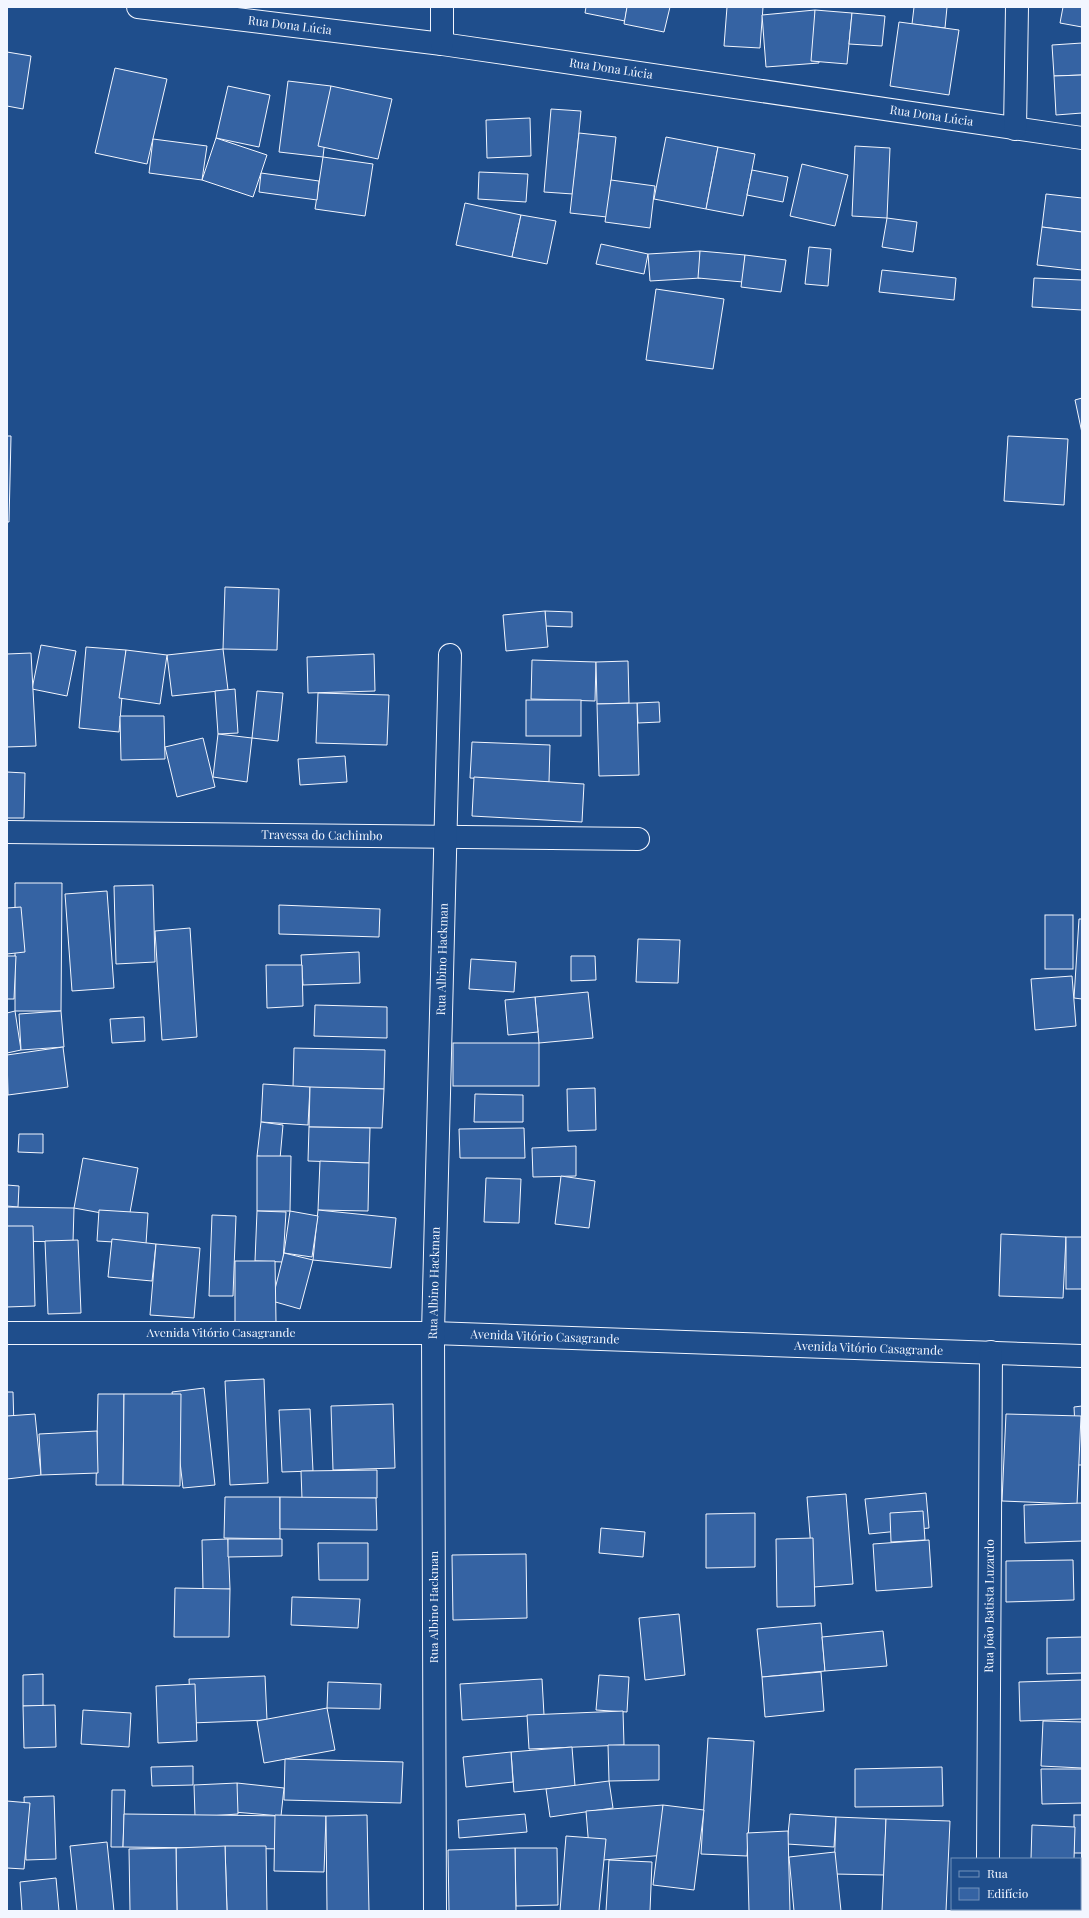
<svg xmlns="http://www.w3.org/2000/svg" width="1089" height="1918" font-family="'Playfair Display',serif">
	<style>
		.building { fill: #3563a3; stroke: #f2f6ff }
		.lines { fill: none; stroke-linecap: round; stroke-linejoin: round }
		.street-casing { stroke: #f2f6ff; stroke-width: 24 }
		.street { stroke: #1f4e8c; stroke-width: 22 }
		.labels { text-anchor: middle; stroke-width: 3; stroke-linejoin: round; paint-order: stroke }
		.street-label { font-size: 12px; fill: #f2f6ff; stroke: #1f4e8c }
	</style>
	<rect width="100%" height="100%" fill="#1f4e8c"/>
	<g class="building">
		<polygon points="586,7 627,7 625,21 585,13"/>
		<polygon points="627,7 670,7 664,32 624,24"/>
		<polygon points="727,7 763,7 760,48 724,46"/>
		<polygon points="914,7 947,7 945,28 912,24"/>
		<polygon points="1063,7 1082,7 1082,27 1060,23"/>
		<polygon points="815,10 819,63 766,67 762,15"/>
		<polygon points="815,10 852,13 847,64 811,61"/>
		<polygon points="852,13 885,16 882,46 849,44"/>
		<polygon points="899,22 959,30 949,95 890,86"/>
		<polygon points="1082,43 1082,75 1054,76 1052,45"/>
		<polygon points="7,52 31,56 23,109 7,106"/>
		<polygon points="115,68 167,79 147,164 95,153"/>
		<polygon points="1082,75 1082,113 1056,115 1054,76"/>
		<polygon points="288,81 331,86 323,157 279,152"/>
		<polygon points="228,86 270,95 259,147 216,138"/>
		<polygon points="331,86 392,99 378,159 318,146"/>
		<polygon points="551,109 581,111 573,194 544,192"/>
		<polygon points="530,118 531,156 487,158 486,120"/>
		<polygon points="579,133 616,137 607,217 570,213"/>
		<polygon points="666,137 718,147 706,209 654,199"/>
		<polygon points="216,138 267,155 253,197 202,180"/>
		<polygon points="153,139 207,146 202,180 149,173"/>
		<polygon points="855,146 890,148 887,218 852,216"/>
		<polygon points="718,147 755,154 743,216 706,209"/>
		<polygon points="323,157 373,164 365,216 315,209"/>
		<polygon points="802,164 848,175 835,226 790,216"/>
		<polygon points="752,170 788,177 783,202 747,195"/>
		<polygon points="479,172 528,174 526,202 478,199"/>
		<polygon points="261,173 319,181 317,200 259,192"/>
		<polygon points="611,180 655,186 650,228 605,222"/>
		<polygon points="1046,194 1082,198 1082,232 1042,227"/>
		<polygon points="465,203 521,215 512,257 456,245"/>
		<polygon points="521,215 556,221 547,264 512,257"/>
		<polygon points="887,218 917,222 913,252 882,247"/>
		<polygon points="1042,227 1082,232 1082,270 1037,265"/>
		<polygon points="601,244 648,254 644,274 596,264"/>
		<polygon points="809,247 831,249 828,286 805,284"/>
		<polygon points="700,251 701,278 650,281 648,254"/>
		<polygon points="700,251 745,255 743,282 698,278"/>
		<polygon points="745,255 786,260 781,292 741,287"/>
		<polygon points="882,270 956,278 954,300 879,292"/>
		<polygon points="1034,278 1082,280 1082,310 1032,307"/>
		<polygon points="656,289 724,299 713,369 646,360"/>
		<polygon points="1082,398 1082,433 1075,400"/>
		<polygon points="7,436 11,436 9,522 7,522"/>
		<polygon points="1008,436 1068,439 1064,505 1004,501"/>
		<polygon points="225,587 279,589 277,650 223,649"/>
		<polygon points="545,611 572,612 572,627 545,626"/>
		<polygon points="545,611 548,647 506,651 503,615"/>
		<polygon points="41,645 76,651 67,696 32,689"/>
		<polygon points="86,647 126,650 119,732 79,728"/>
		<polygon points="223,649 228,690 172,696 167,655"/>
		<polygon points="126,650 167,655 160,704 119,698"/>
		<polygon points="31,653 36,746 7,747 7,654"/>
		<polygon points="374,654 375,691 308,693 307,657"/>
		<polygon points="532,660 596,662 595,701 531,699"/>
		<polygon points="628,661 629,703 597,704 596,662"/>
		<polygon points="235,689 238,733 218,734 215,691"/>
		<polygon points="257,691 283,693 278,741 252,738"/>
		<polygon points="318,693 389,695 387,745 316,743"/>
		<rect x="526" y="700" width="55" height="36"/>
		<polygon points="659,702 660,722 638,723 637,703"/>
		<polygon points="637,703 639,775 599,776 597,704"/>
		<polygon points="120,716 164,716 165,759 121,760"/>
		<polygon points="218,734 252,738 247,782 213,777"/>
		<polygon points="203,738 215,787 177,797 165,747"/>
		<polygon points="472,742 550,745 549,782 470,778"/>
		<polygon points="345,756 347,782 300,785 298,759"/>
		<polygon points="7,772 25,773 24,818 7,818"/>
		<polygon points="474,777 584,784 582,822 472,816"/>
		<polygon points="15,883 62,883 61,1011 15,1011"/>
		<polygon points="153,885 155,962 116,964 114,886"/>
		<polygon points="107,891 114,988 72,991 65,894"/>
		<polygon points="279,905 380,909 379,937 279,934"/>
		<polygon points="21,907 25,952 7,954 7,908"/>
		<rect x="1045" y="915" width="28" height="54"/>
		<polygon points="1079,919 1082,919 1082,999 1074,998"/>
		<polygon points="190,928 197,1037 162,1040 155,931"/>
		<polygon points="638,939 680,940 678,983 636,982"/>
		<polygon points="359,952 360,983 303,985 301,955"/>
		<polygon points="7,956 16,956 14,999 7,999"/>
		<polygon points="571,956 595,956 596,980 571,981"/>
		<polygon points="471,959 516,962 514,992 469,989"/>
		<polygon points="266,965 302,965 303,1006 267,1008"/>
		<polygon points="1072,976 1076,1026 1035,1030 1031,979"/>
		<polygon points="588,992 593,1038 539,1043 535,997"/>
		<polygon points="535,997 538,1032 508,1035 505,1000"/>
		<polygon points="315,1005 387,1007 387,1038 314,1036"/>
		<polygon points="15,1011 21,1050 7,1053 7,1013"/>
		<polygon points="61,1011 64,1047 21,1050 19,1014"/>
		<polygon points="144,1017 145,1041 112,1043 110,1019"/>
		<rect x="453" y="1043" width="86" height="43"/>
		<polygon points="63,1047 68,1087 8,1095 7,1055"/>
		<polygon points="294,1048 385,1050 384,1089 293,1087"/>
		<polygon points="263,1084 310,1087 308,1125 261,1122"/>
		<polygon points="310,1087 384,1089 382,1128 309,1127"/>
		<polygon points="595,1088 596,1130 568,1131 567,1089"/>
		<polygon points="475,1094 523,1095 523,1122 474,1122"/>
		<polygon points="261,1122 283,1125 280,1159 257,1156"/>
		<polygon points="309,1127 370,1128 369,1163 308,1161"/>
		<polygon points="524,1128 525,1158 460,1158 459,1129"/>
		<polygon points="19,1134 43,1134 43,1153 18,1152"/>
		<polygon points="576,1146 576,1176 533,1177 532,1148"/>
		<polygon points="257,1156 291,1156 290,1211 257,1211"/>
		<polygon points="83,1158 138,1168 129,1218 74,1208"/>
		<polygon points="320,1161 369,1163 368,1211 318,1210"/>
		<polygon points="561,1176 595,1181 589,1228 555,1224"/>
		<polygon points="486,1178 521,1179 519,1223 484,1222"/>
		<polygon points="7,1185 19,1186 18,1207 7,1206"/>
		<polygon points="7,1207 74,1208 73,1242 7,1241"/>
		<polygon points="99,1210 148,1213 146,1244 97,1241"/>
		<polygon points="318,1210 396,1218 391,1268 313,1260"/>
		<polygon points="257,1211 286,1212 283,1262 255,1261"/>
		<polygon points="290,1211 318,1216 312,1257 284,1253"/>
		<polygon points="212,1215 236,1216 233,1296 209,1296"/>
		<polygon points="7,1226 33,1226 35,1306 7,1307"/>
		<polygon points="1001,1234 1066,1237 1063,1298 999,1296"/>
		<rect x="1066" y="1237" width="16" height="52"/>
		<polygon points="112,1239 156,1244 152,1281 108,1277"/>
		<polygon points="78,1240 81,1313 48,1314 45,1241"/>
		<polygon points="156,1244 200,1248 194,1318 150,1315"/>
		<polygon points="284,1253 313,1260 300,1309 272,1301"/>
		<polygon points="235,1261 275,1261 276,1322 235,1323"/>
		<polygon points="264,1379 268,1483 230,1485 225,1381"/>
		<polygon points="204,1388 215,1485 183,1488 172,1392"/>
		<polygon points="7,1392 13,1392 14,1428 7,1428"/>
		<polygon points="98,1394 124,1394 123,1485 96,1485"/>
		<polygon points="124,1394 181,1394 180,1486 123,1485"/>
		<polygon points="393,1404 395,1468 333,1470 331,1406"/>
		<polygon points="1082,1406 1082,1465 1077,1465 1074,1407"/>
		<polygon points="310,1409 313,1471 282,1472 279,1410"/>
		<polygon points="35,1414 41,1475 7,1479 7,1416"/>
		<polygon points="1006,1414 1081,1416 1077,1504 1002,1501"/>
		<polygon points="97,1431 98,1473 41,1475 39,1434"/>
		<polygon points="377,1470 377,1498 302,1499 301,1471"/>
		<polygon points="926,1493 929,1528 869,1534 865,1499"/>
		<polygon points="846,1494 853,1584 814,1587 807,1497"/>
		<polygon points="225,1497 280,1497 280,1539 224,1538"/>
		<polygon points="280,1497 376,1498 377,1530 280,1529"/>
		<polygon points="1082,1503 1082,1541 1025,1543 1024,1505"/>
		<polygon points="923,1511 925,1540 891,1542 890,1513"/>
		<polygon points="755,1513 755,1567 706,1568 706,1514"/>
		<polygon points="601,1528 645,1532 643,1557 599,1553"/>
		<polygon points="813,1538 815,1606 777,1607 776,1539"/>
		<polygon points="228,1539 230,1589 203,1590 202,1540"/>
		<polygon points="228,1539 282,1539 282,1556 228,1557"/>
		<polygon points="929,1540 932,1587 876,1591 873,1544"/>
		<polygon points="318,1543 368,1543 368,1580 319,1580"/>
		<polygon points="526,1554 527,1618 453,1620 452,1555"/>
		<polygon points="1073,1560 1074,1600 1006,1602 1006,1561"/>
		<polygon points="175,1588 230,1589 229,1637 174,1637"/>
		<polygon points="292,1597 360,1599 358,1628 291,1625"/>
		<polygon points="679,1614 685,1675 645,1680 639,1618"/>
		<polygon points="821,1623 825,1671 762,1677 757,1629"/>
		<polygon points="883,1631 887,1666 825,1671 822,1637"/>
		<polygon points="1082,1637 1082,1673 1047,1674 1047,1638"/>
		<polygon points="821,1672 824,1711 765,1717 762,1677"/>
		<polygon points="43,1674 43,1706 23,1706 23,1675"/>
		<polygon points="599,1675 629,1677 627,1712 596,1710"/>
		<polygon points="265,1676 267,1720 191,1723 189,1679"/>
		<polygon points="542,1679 544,1715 462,1720 460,1684"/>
		<polygon points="1082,1680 1082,1719 1020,1721 1019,1682"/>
		<polygon points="328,1682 381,1684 380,1709 327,1708"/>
		<polygon points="195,1684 197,1741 158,1743 156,1686"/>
		<polygon points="55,1705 56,1747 24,1748 23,1706"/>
		<polygon points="327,1708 335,1750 264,1763 257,1721"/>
		<polygon points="83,1710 131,1713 129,1747 81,1744"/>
		<polygon points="623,1711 624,1745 529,1749 527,1715"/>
		<polygon points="1043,1721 1082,1722 1082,1768 1041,1766"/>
		<polygon points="708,1738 754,1741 747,1856 701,1854"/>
		<polygon points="608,1745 659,1745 659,1780 609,1781"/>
		<polygon points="572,1747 575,1786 514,1792 511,1752"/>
		<polygon points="511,1752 513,1782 466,1787 463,1757"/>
		<polygon points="285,1759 403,1762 401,1803 284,1800"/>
		<polygon points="193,1766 193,1785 152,1786 151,1767"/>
		<polygon points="942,1767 943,1806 855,1807 855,1769"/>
		<polygon points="1041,1769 1082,1769 1082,1803 1042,1804"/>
		<polygon points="609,1781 613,1808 550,1817 546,1789"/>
		<polygon points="237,1783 284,1788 281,1816 234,1812"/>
		<polygon points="237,1783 238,1814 195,1817 194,1785"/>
		<polygon points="112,1790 125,1790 123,1847 111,1847"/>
		<polygon points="54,1796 56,1859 26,1860 24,1797"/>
		<polygon points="7,1801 30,1803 24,1869 7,1868"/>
		<polygon points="663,1805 666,1855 590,1861 586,1811"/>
		<polygon points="663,1805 704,1810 694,1890 653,1885"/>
		<polygon points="124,1814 288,1816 287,1849 123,1847"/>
		<polygon points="525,1814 527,1832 459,1838 458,1820"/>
		<polygon points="790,1814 836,1817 834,1847 787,1844"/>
		<polygon points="275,1815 326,1816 324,1872 274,1871"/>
		<polygon points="367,1815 369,1911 327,1911 326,1816"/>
		<rect x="1074" y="1815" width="8" height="38"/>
		<polygon points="836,1817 886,1819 884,1875 834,1874"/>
		<polygon points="886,1819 950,1821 946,1911 882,1911"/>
		<polygon points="1032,1825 1075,1827 1074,1859 1031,1859"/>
		<polygon points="788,1831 790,1911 749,1911 747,1833"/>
		<polygon points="566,1836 606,1839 599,1911 560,1911"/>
		<polygon points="107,1842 114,1911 77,1911 70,1846"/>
		<polygon points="225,1846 266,1846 267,1911 227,1911"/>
		<polygon points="225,1846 227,1911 177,1911 176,1848"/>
		<polygon points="176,1848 177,1911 130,1911 129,1849"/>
		<polygon points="515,1848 557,1848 558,1905 516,1906"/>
		<polygon points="515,1848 516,1911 449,1911 448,1850"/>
		<polygon points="835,1852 841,1911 794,1911 789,1857"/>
		<polygon points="609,1860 652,1862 650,1911 606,1911"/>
		<polygon points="56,1878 59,1911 22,1911 20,1882"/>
		<rect x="1018" y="1909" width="41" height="2"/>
	</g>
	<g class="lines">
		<g class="street-casing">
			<g id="street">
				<path id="s1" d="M138 7 442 44 1082 138"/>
				<polyline points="442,44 442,7"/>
				<polyline points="1015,129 1017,7"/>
				<path id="s2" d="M7 832 638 839"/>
				<path id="s3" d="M7 1333H433L1082 1356"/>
				<path id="s4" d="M988 1859 991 1352"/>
				<path id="s5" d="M435 1911 433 1333 450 655"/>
				<polyline points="987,1911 987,1909"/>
			</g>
		</g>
		<use href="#street" class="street"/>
	</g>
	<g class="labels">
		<g class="street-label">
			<text dy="4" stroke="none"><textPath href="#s1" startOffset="153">Rua Dona Lúcia</textPath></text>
			<text dy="4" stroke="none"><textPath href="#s1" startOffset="477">Rua Dona Lúcia</textPath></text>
			<text dy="4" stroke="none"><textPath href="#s1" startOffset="801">Rua Dona Lúcia</textPath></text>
			<text dy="4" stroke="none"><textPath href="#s2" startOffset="315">Travessa do Cachimbo</textPath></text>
			<text dy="4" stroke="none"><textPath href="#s5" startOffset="952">Rua Albino Hackman</textPath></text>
			<text dy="4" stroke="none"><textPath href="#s5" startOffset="628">Rua Albino Hackman</textPath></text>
			<text dy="4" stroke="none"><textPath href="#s3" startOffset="214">Avenida Vitório Casagrande</textPath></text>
			<text dy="4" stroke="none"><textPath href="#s3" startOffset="538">Avenida Vitório Casagrande</textPath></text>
			<text dy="4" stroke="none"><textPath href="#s3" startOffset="862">Avenida Vitório Casagrande</textPath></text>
			<text dy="4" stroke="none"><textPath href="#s4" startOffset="253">Rua João Batista Luzardo</textPath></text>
			<text transform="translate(434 1607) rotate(-90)" y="4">Rua Albino Hackman</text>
		</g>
	</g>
	<rect width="1089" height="1918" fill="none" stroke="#f2f6ff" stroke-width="16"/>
	<rect x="951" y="1858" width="130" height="52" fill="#1f4e8c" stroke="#7391ba"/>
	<rect x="959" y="1871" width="20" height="6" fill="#1f4e8c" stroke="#7391ba"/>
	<text x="987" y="1878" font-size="12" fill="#f2f6ff">Rua</text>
	<rect x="959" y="1888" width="20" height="12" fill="#3563a3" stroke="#7391ba"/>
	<text x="987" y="1898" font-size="12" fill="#f2f6ff">Edifício</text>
</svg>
